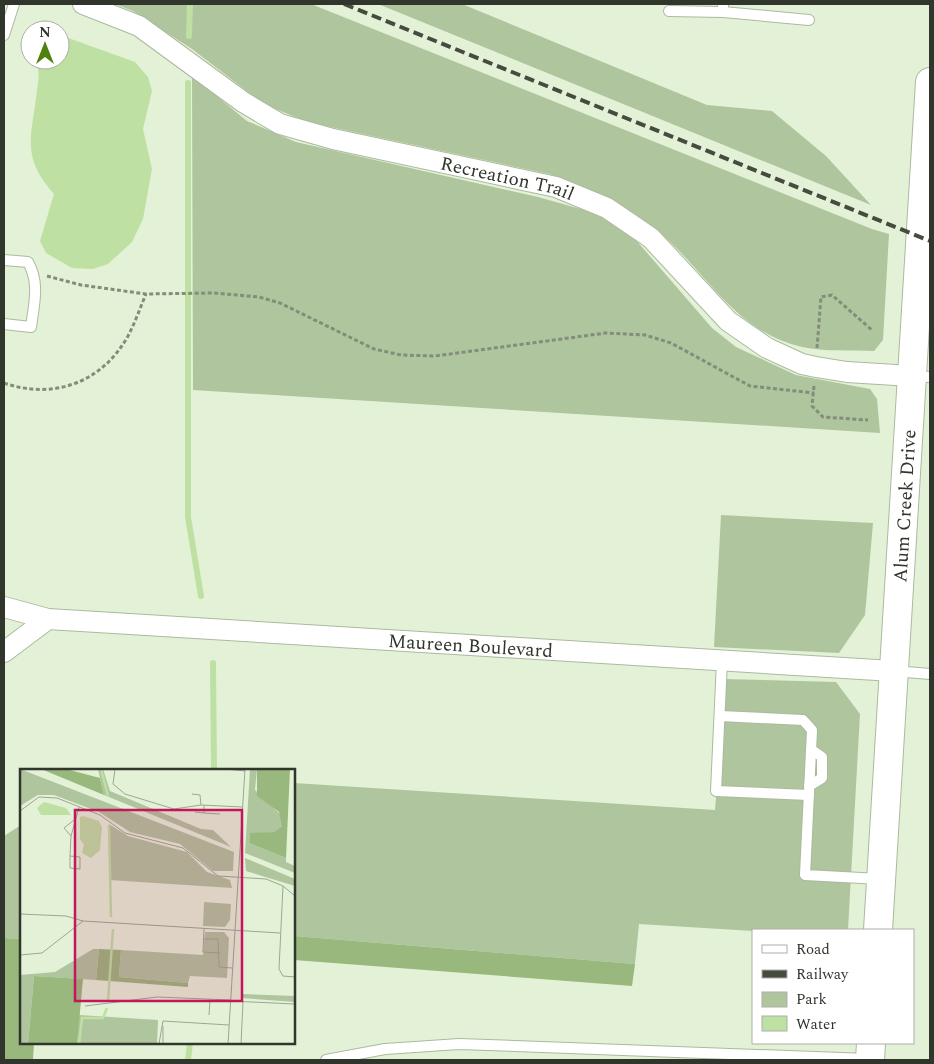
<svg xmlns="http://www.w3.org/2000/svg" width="934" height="1064" font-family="Spectral,serif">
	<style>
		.green { fill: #afc59e }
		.forest { fill: #98b87d }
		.water { fill: #bee0a3 }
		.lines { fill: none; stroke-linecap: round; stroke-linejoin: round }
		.stream { stroke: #bee0a3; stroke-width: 6 }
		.service-casing { stroke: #abba9f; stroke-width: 12 }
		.minor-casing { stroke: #abba9f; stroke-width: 22 }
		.primary-casing { stroke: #abba9f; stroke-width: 30 }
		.path { stroke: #828d7a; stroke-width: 3; stroke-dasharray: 4 2.5; stroke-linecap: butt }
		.service { stroke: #fff; stroke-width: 10 }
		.minor { stroke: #fff; stroke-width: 20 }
		.primary { stroke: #fff; stroke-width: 28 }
		.rail { stroke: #454c3f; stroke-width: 4; stroke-dasharray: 10 5; stroke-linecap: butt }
		.labels { text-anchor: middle; stroke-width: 5; stroke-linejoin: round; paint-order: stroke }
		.street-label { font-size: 19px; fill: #30362b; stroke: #fff }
		.inset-river { fill: none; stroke: #bee0a3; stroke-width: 2.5 }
		.inset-road { fill: none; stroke: #9ba792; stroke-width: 1 }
		.view { fill: #c2185b; fill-opacity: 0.15; stroke: #c2185b; stroke-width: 2.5 }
		.inset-edge { fill: none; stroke: #30362b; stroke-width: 2.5 }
	</style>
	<rect width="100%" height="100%" fill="#e3f2d7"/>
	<g class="green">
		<path d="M115 4H311L872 229 889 234 883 340 874 351C851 350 824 352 802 347 738 332 712 281 668 240 635 208 592 190 549 174L307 122 264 104 192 49 133 11Z"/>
		<polygon points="378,4 462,4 707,105 772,111 826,156 871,205"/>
		<polygon points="192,76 247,121 296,142 538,197 595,213 629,232 712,328 736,347 796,375 870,389 877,399 880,433 193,390"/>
		<polygon points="721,515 873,523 865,615 839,653 714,647"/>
		<polygon points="725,679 836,682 860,714 848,930 753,931 639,924 635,964 294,936 294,783 715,810"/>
		<polygon points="21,825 21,939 4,938 4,836"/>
	</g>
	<g class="forest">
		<polygon points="294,936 635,964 632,986 294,960"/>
		<polygon points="4,938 21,939 21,1043 34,1043 33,1060 4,1060"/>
	</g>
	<path class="water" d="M60 35 135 62 148 77 152 91 143 129 152 169 143 219 132 242 108 264 93 269 72 268 46 253 40 241 54 194C20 156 32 136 37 90 39 80 40 69 35 60H60Z"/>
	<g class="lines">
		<g class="stream">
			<polyline points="189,36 190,4"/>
			<polyline points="188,83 188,517 201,596"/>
			<polyline points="213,663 214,770"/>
			<polyline points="188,1060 190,1043"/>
		</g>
		<g class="service-casing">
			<g id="service">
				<polyline points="669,11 723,12 723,4"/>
				<polyline points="723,12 809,20"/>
				<polyline points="4,35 14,4"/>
				<path d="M4 260 28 262C40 283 34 304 31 327L4 324"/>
				<polyline points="913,376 930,377"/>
				<polyline points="722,661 716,791 809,795"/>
				<polyline points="894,671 930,674"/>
				<polyline points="720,716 803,720 812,730 805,875 880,879"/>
				<polyline points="809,786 822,778 822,757 812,750"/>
				<polyline points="326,1060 385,1049 459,1044 868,1059"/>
			</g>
		</g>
		<g class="minor-casing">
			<g id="minor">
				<path id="s1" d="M83 4 139 26 243 102 280 124 333 139 556 187 607 208 651 238 728 321 767 348 802 364 816 367 847 372 912 376"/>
				<path id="s2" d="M4 607 48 619 893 671"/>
				<polyline points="4,652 48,619"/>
			</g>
		</g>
		<g class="primary-casing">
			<g id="primary">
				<path id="s3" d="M878 930 930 82"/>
				<polyline points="870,1060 871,1043"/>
			</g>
		</g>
		<g class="path">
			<polyline points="47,276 81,285 146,294 214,293 259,297 280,303 374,349 401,355 435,356 606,333 645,335 671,343 750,386 814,393"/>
			<polyline points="817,348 821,297 832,295 873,331"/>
			<path d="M4 383C53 400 102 383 128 336 135 323 140 308 146 294"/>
			<polyline points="814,386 812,406 823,417 868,420"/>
		</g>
		<use href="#service" class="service"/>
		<use href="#minor" class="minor"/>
		<use href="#primary" class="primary"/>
		<polyline class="rail" points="344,4 930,241"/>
	</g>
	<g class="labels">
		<g class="street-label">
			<text dy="7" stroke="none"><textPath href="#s1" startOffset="466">Recreation Trail</textPath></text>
			<text dy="7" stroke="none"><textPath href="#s3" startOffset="425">Alum Creek Drive</textPath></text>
			<text dy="7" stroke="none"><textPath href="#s2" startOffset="469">Maureen Boulevard</textPath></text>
		</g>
	</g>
	<g transform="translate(20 769)">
		<rect width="275" height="275" fill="#e3f2d7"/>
		<path d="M0 0 214 83 213 102H193L160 75 110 63 79 43 34 26H18L0 37ZM78 0H83L90 22 181 60 193 61 211 78 84 26ZM230 0H237L235 21 263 48 262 57 254 63 230 65 229 74 266 89V93L275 97V104L225 84ZM89 55 108 67 167 83 187 103 210 111 212 119 89 111ZM225 89 275 110V117L226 102ZM184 133 211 135 210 151 205 158 183 157ZM185 163H204L209 169 207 209 170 207 168 214 99 208 101 181 183 186ZM73 180H79L76 211 14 207 8 275H0V206L35 203ZM222 225 275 227V233L222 229ZM59 246 138 251 137 275H57Z" fill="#afc59e"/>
		<path d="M21 0H46L80 9 84 26ZM237 0H270L266 89 229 74 230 64 254 63 262 57 259 43 237 27ZM79 180 101 181 99 208 168 214V218L76 211ZM14 207 63 210 57 275H8Z" fill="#98b87d"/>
		<path d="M24 33 46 39 51 46H21L17 39ZM63 47 79 52 82 58 80 81 71 89 62 84 64 76 60 70V48Z" fill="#bee0a3"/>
		<path class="inset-river" d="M81 0 88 27M89 56 91 148M88 232 93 160M59 275 62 249H83L87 239"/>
		<path class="inset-road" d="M95 0 93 15 105 25 154 40 181 36M206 0 225 2M172 25 180 26 181 36 222 38M0 42 19 28 37 29 80 46 105 64 163 79 198 107 246 110 263 117M175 43 184 44V36M184 44 200 45M51 67 44 59 54 51M50 87 60 88V100L50 99V87L51 67 59 38M275 127 263 117 259 200 263 207 275 208M0 145 46 147 63 152 260 164M184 160 183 183 200 184M184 170H198L199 198 212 199M0 186 22 184 63 152M210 232 275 235M65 237 137 228 211 231M189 246 190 230M143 257V275M139 275 143 252 209 256M208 275 225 0M221 275 223 233"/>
		<path class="view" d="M55 41H222V232H55Z"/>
		<rect width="275" height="275" class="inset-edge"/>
	</g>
	<rect width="934" height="1064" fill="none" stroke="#30362b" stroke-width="10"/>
	<rect x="752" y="929" width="162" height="115" fill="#ffffff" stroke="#acafaa"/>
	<rect x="762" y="945" width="25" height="8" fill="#ffffff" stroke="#acafaa"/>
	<text x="796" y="954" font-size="15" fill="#30362b">Road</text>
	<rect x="762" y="970" width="25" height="8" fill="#454c3f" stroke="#acafaa"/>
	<text x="796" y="979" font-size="15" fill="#30362b">Railway</text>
	<rect x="762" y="992" width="25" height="15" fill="#afc59e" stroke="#acafaa"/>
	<text x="796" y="1004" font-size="15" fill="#30362b">Park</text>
	<rect x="762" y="1016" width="25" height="15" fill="#bee0a3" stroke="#acafaa"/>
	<text x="796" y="1029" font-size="15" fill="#30362b">Water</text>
	<g transform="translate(45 45)"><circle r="24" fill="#ffffff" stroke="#acafaa"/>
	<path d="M0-4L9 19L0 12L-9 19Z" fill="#50800e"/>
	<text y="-8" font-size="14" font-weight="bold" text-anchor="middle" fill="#30362b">N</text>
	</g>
</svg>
